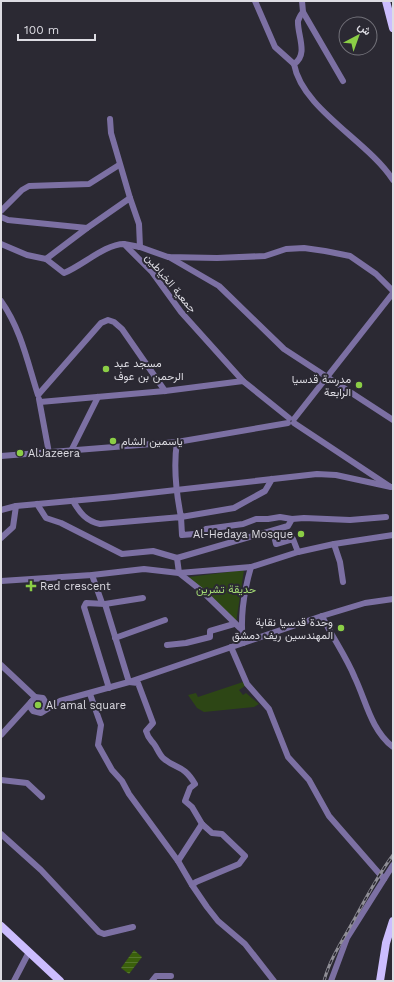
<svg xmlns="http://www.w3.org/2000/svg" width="394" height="982" font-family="'Work Sans',Vazirmatn,sans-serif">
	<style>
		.park { fill: #2d4615 }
		.water { fill: url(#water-rules) }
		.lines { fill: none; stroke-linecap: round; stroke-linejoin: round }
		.minor { stroke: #7c70a3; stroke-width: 6 }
		.major { stroke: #ccbdfe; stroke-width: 8 }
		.rail-casing { stroke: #8f8e96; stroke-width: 3 }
		.rail { stroke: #2b2933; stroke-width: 1.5; stroke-dasharray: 4.5; stroke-linecap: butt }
		.poi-dot { fill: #8bce46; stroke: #2b2933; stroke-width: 1.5 }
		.labels { text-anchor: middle; stroke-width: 4; stroke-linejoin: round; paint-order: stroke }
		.street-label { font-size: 11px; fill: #dddce3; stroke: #2b2933 }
		.poi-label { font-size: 11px; fill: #dddce3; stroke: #2b2933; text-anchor: start }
		.park-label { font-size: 11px; fill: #a5dd75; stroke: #2b2933 }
	</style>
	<defs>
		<pattern id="water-rules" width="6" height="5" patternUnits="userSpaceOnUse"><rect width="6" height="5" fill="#3a600b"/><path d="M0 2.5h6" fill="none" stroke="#56762e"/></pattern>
	</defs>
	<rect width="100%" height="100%" fill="#2b2933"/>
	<g class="park">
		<polygon points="244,570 236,623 189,577"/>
		<polygon points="243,682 245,686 239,690 243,695 246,693 259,704 254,707 204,712 197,708 188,695 196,693 198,697"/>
	</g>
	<polygon class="water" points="134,950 142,957 129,974 121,968"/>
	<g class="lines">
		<g class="minor">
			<polyline points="255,1 275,47 294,64"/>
			<polyline points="302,1 303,12 343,81"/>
			<path d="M303 12C301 14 299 18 298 21 297 34 309 55 294 64 302 109 368 141 393 180"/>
			<polyline points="110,119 111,133 130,198"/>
			<polyline points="1,211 22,190 29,186 89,184 119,165"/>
			<path d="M1 217 8 220 87 228 46 259 64 273C82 266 105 244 124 244L152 272 181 312 243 381"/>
			<polyline points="87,228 130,198 139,224 140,247"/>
			<polyline points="1,244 27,255 46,259"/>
			<polyline points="124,244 140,247 168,257 217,258 265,256 286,249 304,248 325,251 350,256 376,274 393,291"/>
			<polyline points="169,257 219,286 284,349 393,420"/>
			<path d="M1 301C21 329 28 364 38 395L101 323 108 320 114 322 122 329 165 391"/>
			<polyline points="39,399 49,453"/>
			<polyline points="40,402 165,391 243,381 289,418"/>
			<polyline points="294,419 393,293"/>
			<polyline points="294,423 389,486"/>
			<path d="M177 442C173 468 176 492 181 517L234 508 265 491 272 479"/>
			<polyline points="71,451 98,397"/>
			<polyline points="1,456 177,442 288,423"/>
			<path d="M73 501C80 513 86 521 100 524L181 517 182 535 207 533 206 529 243 524 256 519H268L280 517 292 519"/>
			<polyline points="37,504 46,518 61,523 122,554 153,551 177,558 179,573 203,592 241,629"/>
			<polyline points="1,510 16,506 114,497 317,474 336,475 391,487"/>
			<polyline points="273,531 276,544 293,539 298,552"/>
			<polyline points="1,538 13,527 16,506"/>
			<polyline points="334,544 340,562 343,582"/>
			<polyline points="177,558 288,526 292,519 304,518 350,520 386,517"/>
			<polyline points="92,575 102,603"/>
			<polyline points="1,581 92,575 144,569 179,573 251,567 298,552 334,544 393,535"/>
			<path d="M143 598 105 604 129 682 138 683 153 723 146 731C148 738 150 739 154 744 157 748 159 754 163 758 177 770 183 764 195 784L190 788 185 801 192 807 202 824 212 833 222 834 245 856 239 864 196 882 192 885"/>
			<polyline points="105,604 86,603 84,607 109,688"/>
			<path d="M322 616C332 637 346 656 355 678 366 701 371 730 393 747"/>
			<polyline points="115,638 165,620"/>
			<path d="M243 643C240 618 244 591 251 567"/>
			<polyline points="167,645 186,643 210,637 210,631 234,624"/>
			<polyline points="231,647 247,684 269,709 288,757 309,780 329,816 384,879"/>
			<polyline points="1,665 35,697"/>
			<polyline points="90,694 101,725 98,745 112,770 122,781 129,794 178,861 192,885 207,907 218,921 245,944 274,981"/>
			<polyline points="45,709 46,703 43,698 35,697 31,702 30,707 33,711 41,713 60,701 129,682 322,616 365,603 393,599"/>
			<polyline points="1,735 31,702"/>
			<polyline points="1,780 27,783 42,797"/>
			<polyline points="1,834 41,870 99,932 104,934 133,927"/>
			<polyline points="178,861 202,824"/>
			<polyline points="14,981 29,952"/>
			<polyline points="152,981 156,976 171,976"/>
			<polyline points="331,981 347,938 393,865"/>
		</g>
		<g class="major">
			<polyline points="386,1 393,28"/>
			<polyline points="1,926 60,981"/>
			<polyline points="380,981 386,943 393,921"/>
		</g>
		<g class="rail-casing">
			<path id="rail" d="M324 981C330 958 344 938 355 918 367 896 378 875 393 855"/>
		</g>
		<use href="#rail" class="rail"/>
	</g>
	<g class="poi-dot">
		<circle cx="106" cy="369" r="4"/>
		<circle cx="359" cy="385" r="4"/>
		<circle cx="113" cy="441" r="4"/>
		<circle cx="20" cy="453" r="4"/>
		<circle cx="301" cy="534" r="4"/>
		<path d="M29 580h4v4h4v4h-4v4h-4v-4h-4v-4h4z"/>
		<circle cx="341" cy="628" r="4"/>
		<circle cx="38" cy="705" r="4"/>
	</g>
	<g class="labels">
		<g class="street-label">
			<text transform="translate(171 283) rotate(50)" y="4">جمعية الخياطين</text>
		</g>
		<g class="poi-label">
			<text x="114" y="367">مسجد عبد<tspan x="114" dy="13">الرحمن بن عوف</tspan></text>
			<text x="351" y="383" text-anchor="end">مدرسة قدسيا<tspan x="351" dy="13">الرابعة</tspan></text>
			<text x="121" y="445">ياسمين الشام</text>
			<text x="28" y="457">AlJazeera</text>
			<text x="293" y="538" text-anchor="end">Al-Hedaya Mosque</text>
			<text x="40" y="590">Red crescent</text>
			<text x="333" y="626" text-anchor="end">وحدة قدسيا نقابة<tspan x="333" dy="13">المهندسين ريف دمشق</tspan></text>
			<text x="46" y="709">Al amal square</text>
		</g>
		<g class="park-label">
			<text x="226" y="593">حديقة تشرين</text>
		</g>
	</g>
	<rect width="394" height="982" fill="none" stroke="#dddce3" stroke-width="4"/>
	<g transform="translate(358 36) rotate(41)"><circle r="19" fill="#2b2933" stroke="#727179"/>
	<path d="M0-3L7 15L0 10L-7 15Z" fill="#8bce46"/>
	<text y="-6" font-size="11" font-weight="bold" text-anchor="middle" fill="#dddce3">ش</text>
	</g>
	<path d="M18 34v6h77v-6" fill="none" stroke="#dddce3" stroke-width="2"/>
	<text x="24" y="34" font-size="12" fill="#dddce3" stroke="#2b2933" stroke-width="3" paint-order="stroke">100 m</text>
</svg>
